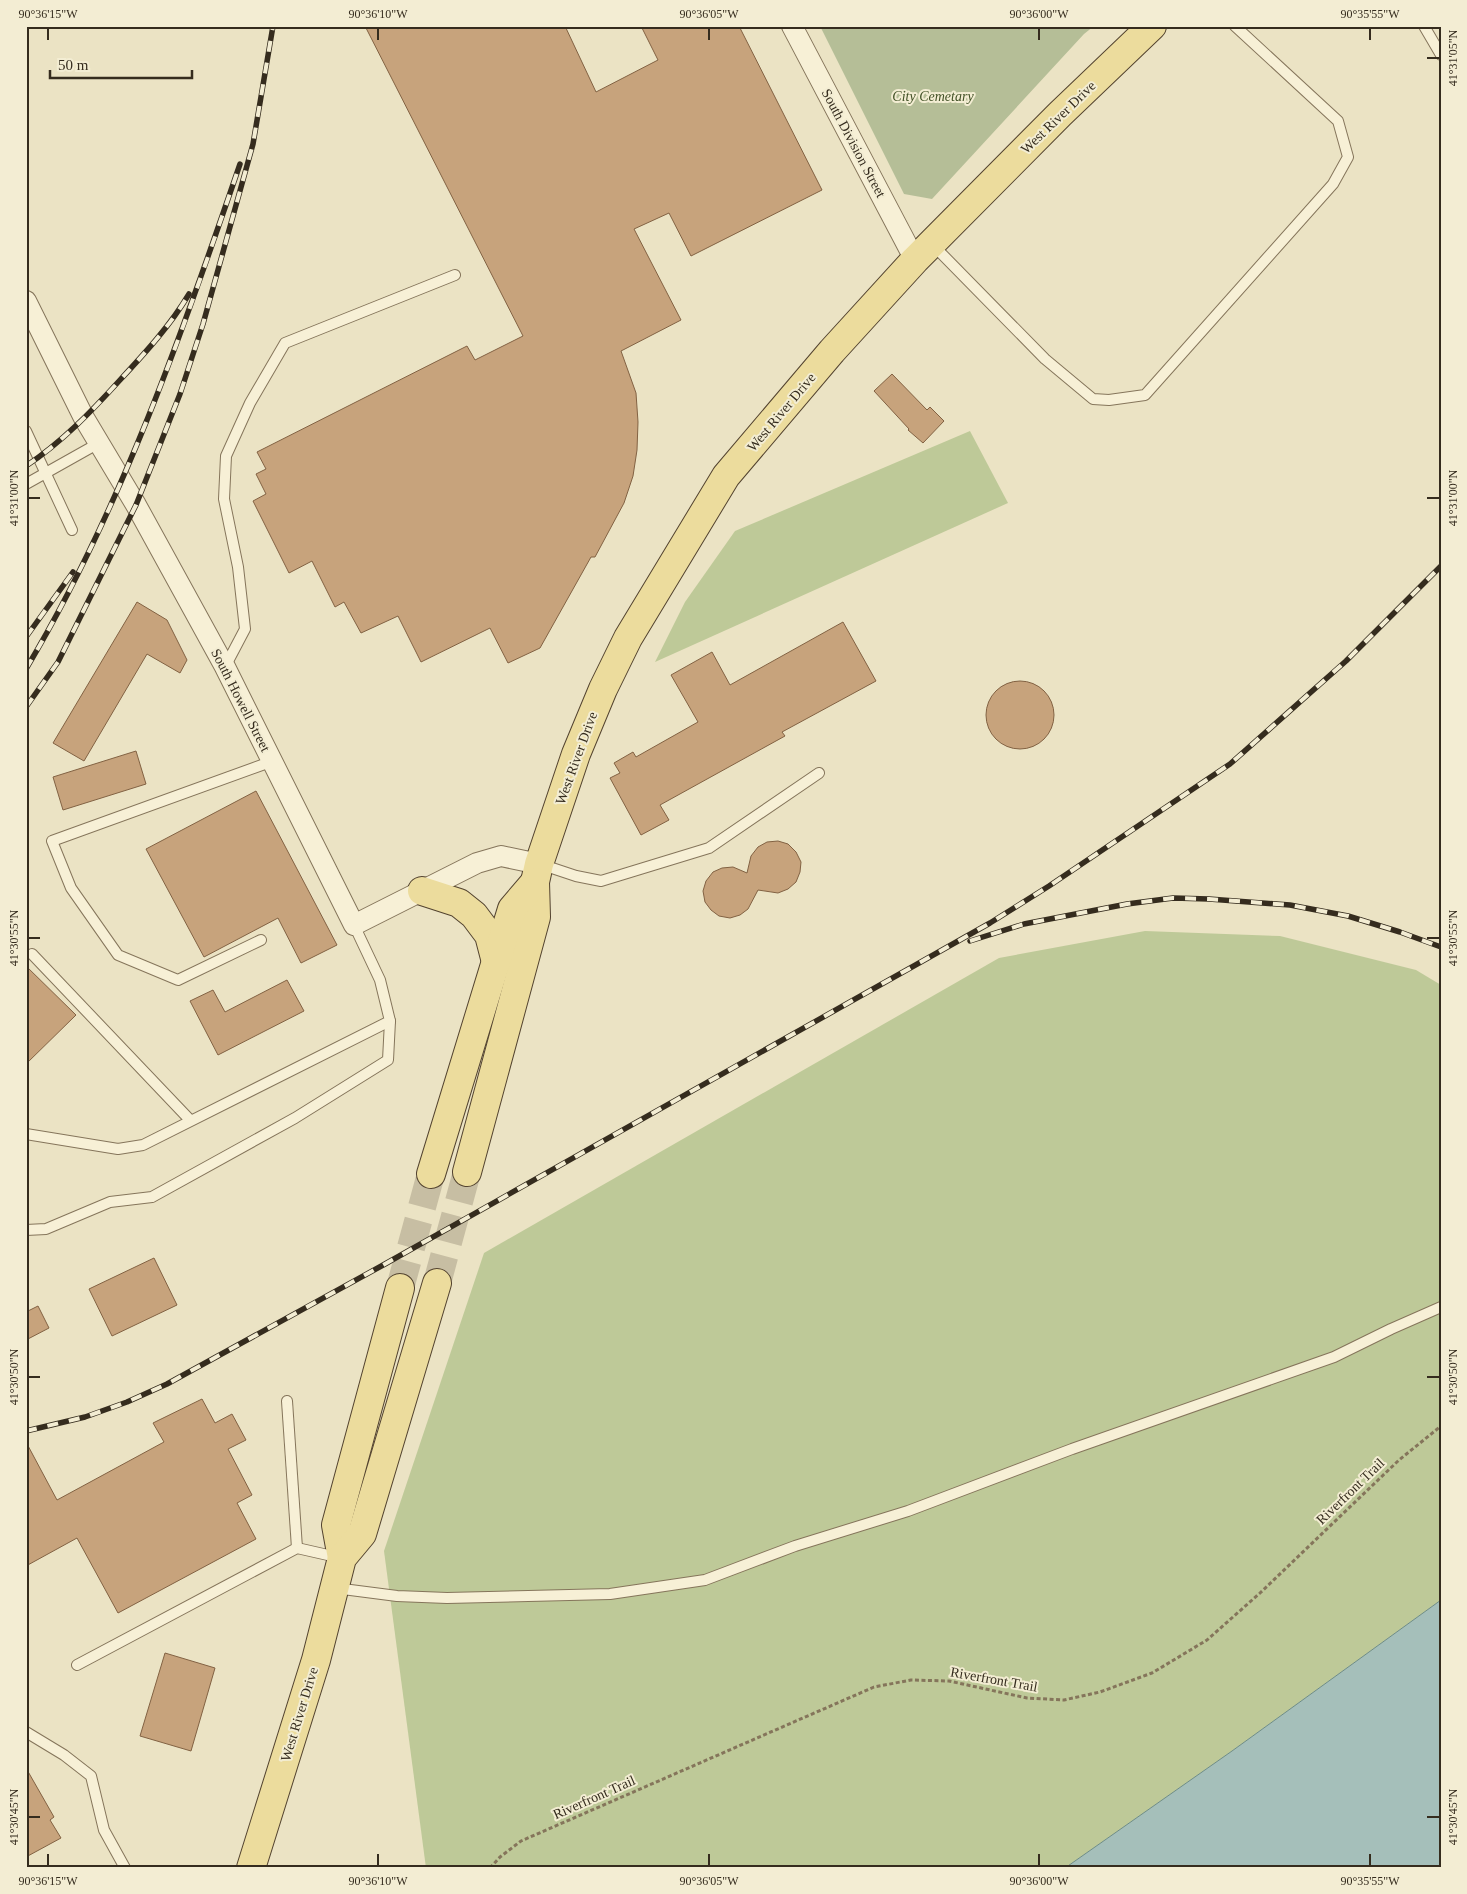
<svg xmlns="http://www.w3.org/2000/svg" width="1467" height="1894" font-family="Georgia,serif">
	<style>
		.green { fill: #bec998 }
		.cemetery { fill: #b5be97 }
		.water { fill: #a5bfba; stroke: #6d8c87 }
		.building { fill: #c7a37c; stroke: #826243 }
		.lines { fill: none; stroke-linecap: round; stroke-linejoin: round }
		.primary-tunnel { stroke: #c7bea3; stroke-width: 28; stroke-dasharray: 28 14; stroke-linecap: butt }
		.lane-casing { stroke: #85755b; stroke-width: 12 }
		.street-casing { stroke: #85755b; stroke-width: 22 }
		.primary-casing { stroke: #53432f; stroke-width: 30 }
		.path { stroke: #85755b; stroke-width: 3; stroke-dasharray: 4 2.5; stroke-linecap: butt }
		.lane { stroke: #f7f0d6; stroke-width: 10 }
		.street { stroke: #f7f0d6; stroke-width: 20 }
		.primary { stroke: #ecdc9d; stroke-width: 28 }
		.rail-casing { stroke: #352c1e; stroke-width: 5.5 }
		.rail { stroke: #f3edd3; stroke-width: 4; stroke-dasharray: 11; stroke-linecap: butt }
		.ticks { fill: none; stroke: #352c1e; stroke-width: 2 }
		.labels { text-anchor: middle; stroke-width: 4; stroke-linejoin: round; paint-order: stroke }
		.park-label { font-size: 14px; font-style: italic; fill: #425126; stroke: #f3edd3 }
		.street-label { font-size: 14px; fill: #352c1e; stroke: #f3edd3 }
		.neatline { fill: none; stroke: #352c1e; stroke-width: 2 }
		.ticks-label { font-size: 12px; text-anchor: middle; fill: #352c1e }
	</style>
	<rect width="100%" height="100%" fill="#ebe3c4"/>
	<g class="green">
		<polygon points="970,431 1008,503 655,662 685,602 735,531"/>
		<polygon points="1145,931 1280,936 1416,970 1441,985 1441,1600 1232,1751 1065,1868 426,1868 384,1551 484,1253 999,958"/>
	</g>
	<polygon class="cemetery" points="820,26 1094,26 1084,34 932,199 904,194"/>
	<polygon class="water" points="1441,1600 1441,1868 1065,1868 1232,1751"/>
	<g class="building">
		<polygon points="365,26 565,26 596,92 658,60 641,26 739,26 822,190 691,256 669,213 634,229 681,320 621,351 636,393 638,422 637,450 633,476 624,503 595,557 591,557 540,648 508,663 490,628 421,662 398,616 361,633 344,602 335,607 312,561 289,573 253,501 266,494 256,474 266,469 257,452 467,346 475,360 523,336"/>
		<polygon points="892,374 927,410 930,407 944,421 923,443 908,430 909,429 874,391"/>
		<polygon points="137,602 167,620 187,660 180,673 147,654 84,761 53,743"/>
		<polygon points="843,622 876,681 782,732 785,736 660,805 669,820 641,835 610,778 620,773 614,763 633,752 636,757 698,722 671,675 712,652 730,685"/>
		<circle cx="1020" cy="715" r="34"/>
		<polygon points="136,751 146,784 63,810 53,777"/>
		<polygon points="256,791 337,945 301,963 278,918 204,957 146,849"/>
		<polygon points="778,841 788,844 796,852 801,862 800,872 796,882 788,889 778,893 758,890 748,909 740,915 730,918 719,916 711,910 705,902 703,891 706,881 713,872 722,868 733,867 747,873 751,856 758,847 767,842"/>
		<polygon points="26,966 76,1015 26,1064"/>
		<polygon points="287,980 304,1011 218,1055 190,1001 213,990 225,1012"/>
		<polygon points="154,1258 177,1305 112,1336 89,1289"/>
		<polygon points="38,1306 49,1328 26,1340 26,1312"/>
		<polygon points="202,1399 215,1423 232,1414 246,1440 228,1449 252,1495 237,1503 256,1539 118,1613 77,1538 26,1566 26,1442 57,1500 164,1442 153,1423"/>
		<polygon points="165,1653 215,1668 191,1751 140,1736"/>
		<polygon points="26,1768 54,1817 50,1820 61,1838 26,1857"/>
	</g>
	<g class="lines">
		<g class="primary-tunnel">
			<polyline points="437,1283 467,1172"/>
			<polyline points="400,1288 431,1174"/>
		</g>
		<g class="lane-casing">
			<g id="lane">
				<polyline points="1424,26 1441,55"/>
				<polyline points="932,244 1045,359 1093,399 1109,400 1145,395 1333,184 1348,157 1338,121 1235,26"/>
				<polyline points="26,431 72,530"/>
				<polyline points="26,484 99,443"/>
				<polyline points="225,667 245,629 238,567 224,499 226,456 250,403 285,343 455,275"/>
				<polyline points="540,864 576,876 601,881 709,848 819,773"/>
				<polyline points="261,940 178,980 118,955 71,888 52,841 273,761"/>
				<polyline points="32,954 190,1120"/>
				<polyline points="26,1134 118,1149 143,1145 390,1021 380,980 354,925"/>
				<polyline points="26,1230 46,1229 110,1202 152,1197 295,1118 388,1060 390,1021"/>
				<polyline points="287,1401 297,1548"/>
				<polyline points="335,1588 397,1596 447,1598 610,1594 705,1580 795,1546 908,1511 1072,1449 1334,1357 1391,1329 1441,1307"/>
				<polyline points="77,1665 297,1548 341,1558"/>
				<polyline points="26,1732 64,1755 91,1776 104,1830 125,1868"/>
			</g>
		</g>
		<g class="street-casing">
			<g id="street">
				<polyline points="792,26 915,260"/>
				<polyline points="26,301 84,418 136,505 225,667 354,925 477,863 501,856 539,864"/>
			</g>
		</g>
		<g class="primary-casing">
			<g id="primary">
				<polyline points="422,891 459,903 474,915 489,935 496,962"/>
				<polyline points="467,1172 536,917 535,882 539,864 576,754 603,689 628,638 726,476 832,351 915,260 1060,114 1152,26"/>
				<polyline points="431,1174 512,909 535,882"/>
				<polyline points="342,1558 336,1525 400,1288"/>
				<polyline points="251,1868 316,1660 342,1558 362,1534 437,1283"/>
			</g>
		</g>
		<polyline class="path" points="490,1868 500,1857 521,1841 874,1687 911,1680 949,1681 1027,1698 1064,1700 1100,1692 1152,1673 1207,1640 1260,1593 1399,1460 1441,1426"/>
		<use href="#lane" class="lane"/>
		<use href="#street" class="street"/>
		<use href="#primary" class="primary"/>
		<g class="rail-casing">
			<g id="rail">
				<path d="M26 466C62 442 91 412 120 380 145 353 170 326 189 294"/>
				<polyline points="26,637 73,572"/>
				<path d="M26 669C120 511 181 337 240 164"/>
				<polyline points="26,707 58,662 136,505 180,394 203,324 253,144 273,26"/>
				<polyline points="970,941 1024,924 1127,904 1173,898 1209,899 1290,905 1348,916 1400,932 1441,947"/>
				<polyline points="26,1431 85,1417 127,1402 167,1384 385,1264 990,923 1049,886 1230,764 1346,661 1441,566"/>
			</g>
		</g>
		<use href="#rail" class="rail"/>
	</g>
	<path class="ticks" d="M48 28V40M378 28V40M709 28V40M1039 28V40M1370 28V40M1427 58H1440M28 498H40M1427 498H1440M28 938H40M1427 938H1440M28 1377H40M1427 1377H1440M28 1817H40M1427 1817H1440M48 1854V1866M378 1854V1866M709 1854V1866M1039 1854V1866M1370 1854V1866"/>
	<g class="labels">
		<g class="park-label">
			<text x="933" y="101">City Cemetary</text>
		</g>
		<g class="street-label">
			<text transform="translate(1058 117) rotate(-44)" y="5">West River Drive</text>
			<text transform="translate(854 143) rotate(62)" y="5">South Division Street</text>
			<text transform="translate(781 412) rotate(-50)" y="5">West River Drive</text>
			<text transform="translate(241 700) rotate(63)" y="5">South Howell Street</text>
			<text transform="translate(576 758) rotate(-70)" y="5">West River Drive</text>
			<text transform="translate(1350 1491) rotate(-44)" y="5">Riverfront Trail</text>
			<text transform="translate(994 1679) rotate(10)" y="5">Riverfront Trail</text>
			<text transform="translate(299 1714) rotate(-73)" y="5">West River Drive</text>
			<text transform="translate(594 1797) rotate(-24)" y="5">Riverfront Trail</text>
		</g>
	</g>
	<rect width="1467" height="1894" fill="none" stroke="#f3edd3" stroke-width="55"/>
	<path d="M50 70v8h142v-8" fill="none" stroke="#352c1e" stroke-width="2.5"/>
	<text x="58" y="70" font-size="15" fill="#352c1e" stroke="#f3edd3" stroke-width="4" paint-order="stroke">50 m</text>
	<rect x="28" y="28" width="1412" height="1838" class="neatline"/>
	<g class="ticks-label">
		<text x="48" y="18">90°36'15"W</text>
		<text x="378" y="18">90°36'10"W</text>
		<text x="709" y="18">90°36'05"W</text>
		<text x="1039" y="18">90°36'00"W</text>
		<text x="1370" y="18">90°35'55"W</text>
		<text transform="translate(1453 58) rotate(-90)" y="4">41°31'05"N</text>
		<text transform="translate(14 498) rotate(-90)" y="4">41°31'00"N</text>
		<text transform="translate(1453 498) rotate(-90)" y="4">41°31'00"N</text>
		<text transform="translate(14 938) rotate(-90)" y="4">41°30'55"N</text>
		<text transform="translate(1453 938) rotate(-90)" y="4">41°30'55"N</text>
		<text transform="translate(14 1377) rotate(-90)" y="4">41°30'50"N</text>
		<text transform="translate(1453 1377) rotate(-90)" y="4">41°30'50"N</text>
		<text transform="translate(14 1817) rotate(-90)" y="4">41°30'45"N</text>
		<text transform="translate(1453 1817) rotate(-90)" y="4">41°30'45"N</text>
		<text x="48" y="1885">90°36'15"W</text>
		<text x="378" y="1885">90°36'10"W</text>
		<text x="709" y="1885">90°36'05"W</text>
		<text x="1039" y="1885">90°36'00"W</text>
		<text x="1370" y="1885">90°35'55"W</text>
	</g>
</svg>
